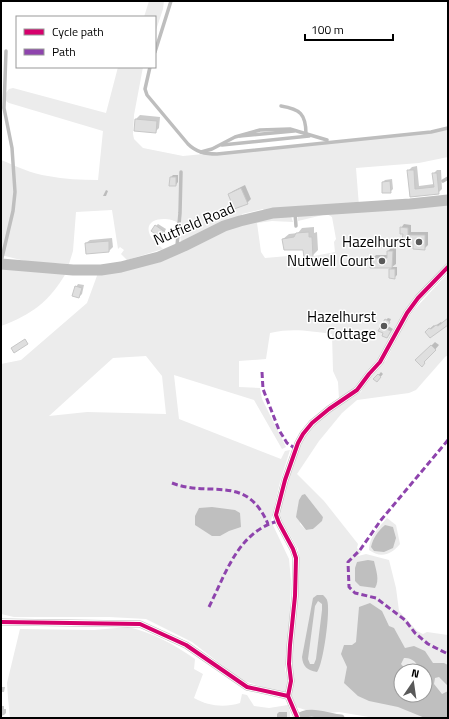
<svg xmlns="http://www.w3.org/2000/svg" width="449" height="719" font-family="'Titillium Web',sans-serif">
	<style>
		.green { fill: #ececec; fill-rule: evenodd }
		.water { fill: #bfbfbf; fill-rule: evenodd }
		.shadow { fill: #0003 }
		.building { fill: #dfdfdf; stroke: #c7c7c7 }
		.lines { fill: none; stroke-linecap: round; stroke-linejoin: round }
		.lane { stroke: #bebebe; stroke-width: 3.5 }
		.street { stroke: #bebebe; stroke-width: 7 }
		.primary { stroke: #bebebe; stroke-width: 11 }
		.quiet { stroke: #8e44ad; stroke-width: 3; stroke-dasharray: 6 3; stroke-linecap: butt }
		.cycleway-casing { stroke: #fff; stroke-width: 6 }
		.cycleway { stroke: #d6006c; stroke-width: 4 }
		.poi-dot { fill: #595959; stroke: #fff; stroke-width: 1.5 }
		.labels { text-anchor: middle; stroke-width: 3; stroke-linejoin: round; paint-order: stroke }
		.street-label { font-size: 15px; fill: #000; stroke: #fff }
		.poi-label { font-size: 15px; fill: #000; stroke: #fff; text-anchor: end }
	</style>
	<rect width="100%" height="100%" fill="#fff"/>
	<g class="green">
		<polygon points="149,1 164,1 163,9 155,33 155,17 144,17"/>
		<path d="M118 67H143L134 115 133 134 134 139 143 148 183 156 448 130V157L419 163 356 168 359 206 267 214 263 209 242 214 241 218 181 243 178 223C169 216 142 217 150 235 152 240 159 245 163 249L127 260 121 254 124 250 120 247 118 249 112 210 76 212 73 251 69 264 29 262 1 255V160C16 166 32 174 48 176 64 179 81 180 98 180L103 131 9 103 6 101V93L9 89 13 88 106 113Z"/>
		<path d="M448 203V264L413 299 397 324 376 362 356 387 339 399 338 382 333 371 332 334C308 331 293 328 270 333L266 359 239 361V387L260 388 262 399 286 447 282 449 254 400 174 375 179 419 281 459 285 451 290 450 280 482 271 521 289 559 291 581 289 632 285 670 287 676V691L285 692 275 691 241 680 192 642 146 619 109 617H14L1 614V364L21 360 87 303 98 273 210 237 251 220 291 216 293 222 272 221 257 223 261 252 265 258 288 256 289 262 314 258V256L335 252 334 242 336 239 332 217 327 214 298 221V215ZM146 356 162 376 166 414 87 412 49 416 113 358Z"/>
		<path d="M1 267 66 273C50 301 31 315 1 326Z"/>
		<path d="M448 273V355L445 357 416 390 409 393 357 400 342 413 319 441 297 474 324 501 358 544 357 548 361 552 358 556 366 554 389 560 396 588 399 611 417 631 423 634 427 632 448 635V718H375L339 712 328 713 309 711 296 707 292 700 291 692 292 657 299 563 298 549 282 521 279 512 282 497 299 449 307 433 317 422 333 410 361 392 366 380 380 367 386 360 406 321 414 310ZM305 494 323 517 313 529 306 530 300 524ZM401 671H425V695H401Z"/>
		<path d="M387 518 396 525 400 544C392 554 381 559 369 550 369 537 379 527 387 518Z"/>
		<path d="M128 627C154 633 173 644 195 659L194 669 203 674 194 698C208 706 224 708 240 703L242 694 247 695 254 706 269 708 288 705 290 712V718H10L8 698 7 683 20 629 94 630Z"/>
	</g>
	<g class="water">
		<polygon points="305,494 323,517 322,521 313,529 306,530 296,517 299,500 302,495"/>
		<polygon points="212,507 235,510 240,513 241,527 229,531 220,536 212,536 195,525 195,516 199,508"/>
		<path d="M385 525 393 527 396 538 393 548 384 552 374 551 371 547C373 538 378 531 385 525Z"/>
		<path d="M368 560 374 561C376 570 380 580 375 588L360 586 355 581V568L357 562Z"/>
		<path d="M317 595H323C324 596 327 599 327 600 331 609 323 666 317 672 307 670 303 667 302 657L313 598ZM318 601 322 604V610L316 659 314 664H310L308 659 315 606Z"/>
		<path d="M370 603 382 611 389 626 394 628 405 648 414 646 425 651 433 663H444L448 665V686L439 677 435 678 434 684 442 694 448 691V718H425L398 707 369 701 358 696 344 683 347 667 341 654 344 645H352L356 642 359 607ZM404 658C411 657 419 663 419 671H425V695H401V671H407L401 664Z"/>
	</g>
	<g class="shadow">
		<polygon points="140,115 160,117 159,128 155,132 136,119"/>
		<polygon points="417,166 419,186 434,184 433,174 437,170 441,170 442,189 438,193 410,196 408,171 412,167"/>
		<polygon points="173,175 178,175 178,182 176,185 171,177"/>
		<polygon points="392,179 393,189 390,192 383,182 385,180"/>
		<polygon points="245,185 251,199 247,203 229,194 233,191"/>
		<polygon points="106,190 108,191 106,196 103,196"/>
		<polygon points="158,224 166,229 163,235 156,226"/>
		<polygon points="404,224 411,225 411,232 428,232 428,245 424,249 414,239 404,233 401,228"/>
		<polygon points="314,227 314,233 317,232 318,250 312,256 304,249 283,239 289,234 298,233 302,228"/>
		<polygon points="112,238 113,247 109,251 86,243 90,240"/>
		<polygon points="392,247 396,247 396,264 392,267 397,267 397,275 394,278 390,270 392,267 371,267 372,259 376,255 388,255 388,251"/>
		<polygon points="78,284 84,285 82,294 79,297 76,287"/>
		<polygon points="388,318 391,319 388,326 393,329 387,337 383,335 386,320"/>
		<polygon points="448,319 448,324 426,332 434,325 435,326 441,322 442,323"/>
		<polygon points="435,342 439,345 422,365 417,360"/>
		<polygon points="381,372 383,374 377,381 375,379"/>
		<polygon points="1,687 5,687 4,692 1,692"/>
		<polygon points="1,706 4,706 4,709 6,709 6,713 4,715 1,716"/>
		<polygon points="279,712 287,712 287,718 277,718 277,714"/>
	</g>
	<g class="building">
		<polygon points="135,119 157,121 156,133 134,131"/>
		<polygon points="407,170 414,170 415,189 434,187 432,173 437,173 439,194 410,197"/>
		<polygon points="170,177 176,177 176,186 169,186"/>
		<polygon points="390,181 391,193 382,193 382,182"/>
		<polygon points="241,188 248,204 234,209 228,194"/>
		<polygon points="155,225 165,232 161,238 151,231"/>
		<polygon points="400,227 408,228 408,235 425,235 425,250 413,249 413,240 402,240 403,234 400,234"/>
		<polygon points="309,232 309,237 312,237 313,257 304,258 303,250 284,250 282,239 294,237 296,233"/>
		<polygon points="109,241 109,252 86,254 85,243"/>
		<polygon points="387,251 393,251 392,268 370,268 371,258 387,258"/>
		<polygon points="389,269 395,269 395,279 389,278"/>
		<polygon points="75,286 82,288 79,298 72,296"/>
		<polygon points="448,318 448,325 430,338 425,332 429,328 431,329 436,325 438,326"/>
		<polygon points="385,319 390,322 386,329 391,331 387,338 382,336 383,333 378,331"/>
		<polygon points="25,339 28,344 14,353 11,348"/>
		<polygon points="431,345 436,350 424,362 425,363 422,367 415,360"/>
		<polygon points="378,374 381,377 377,382 373,379"/>
	</g>
	<g class="lines">
		<g class="lane">
			<polyline points="155,52 171,1"/>
			<path d="M150 67 145 89 147 95 188 144C196 152 205 154 217 154L431 132 448 128"/>
			<path d="M281 106C300 109 306 114 306 134"/>
			<polyline points="240,136 294,131"/>
			<polyline points="222,145 309,136"/>
			<polyline points="201,152 212,149 235,137 260,130 290,129 327,140"/>
			<polyline points="443,181 448,178"/>
			<polyline points="295,213 296,226"/>
			<polyline points="177,246 180,213 181,172"/>
			<polyline points="1,262 13,211 15,192 12,148 4,108 6,51"/>
		</g>
		<g class="street">
			<polyline points="1,622 140,624 186,645 247,687 288,696"/>
			<polyline points="297,717 288,696 291,681 289,664 290,645 295,596 296,558 293,549 279,523 276,515 285,480 298,443 303,434 312,423 329,409 357,390 369,374 380,362 407,313 418,298 448,267"/>
			<path d="M297 718C308 708 328 717 341 718"/>
		</g>
		<polyline class="primary" points="1,264 73,270 101,270 121,267 159,257 184,246 224,226 240,221 273,213 410,204 448,200"/>
		<g class="quiet">
			<polyline points="262,372 263,389 279,430 287,443 296,449"/>
			<polyline points="448,440 381,520 360,550 348,562 349,587 355,593 376,598 405,620 415,633 428,644 448,654"/>
			<path d="M172 483C210 498 246 473 268 524"/>
			<path d="M209 607C226 573 238 532 278 521"/>
		</g>
		<g class="cycleway-casing">
			<g id="cycleway">
				<polyline points="1,622 140,624 186,645 247,687 288,696"/>
				<polyline points="297,718 297,717 288,696 291,681 289,664 290,645 295,596 296,558 293,549 279,523 276,515 285,480 298,443 303,434 312,423 329,409 357,390 369,374 380,362 407,313 418,298 448,267"/>
			</g>
		</g>
		<use href="#cycleway" class="cycleway"/>
	</g>
	<g class="poi-dot">
		<circle cx="419" cy="242" r="4"/>
		<circle cx="382" cy="261" r="4"/>
		<circle cx="384" cy="326" r="4"/>
	</g>
	<g class="labels">
		<g class="street-label">
			<text transform="translate(194 224) rotate(-23)" y="5">Nutfield Road</text>
		</g>
		<g class="poi-label">
			<text x="411" y="247">Hazelhurst</text>
			<text x="374" y="266">Nutwell Court</text>
			<text x="376" y="322">Hazelhurst<tspan x="376" dy="17">Cottage</tspan></text>
		</g>
	</g>
	<rect width="449" height="719" fill="none" stroke="#000000" stroke-width="4"/>
	<rect x="16" y="16" width="140" height="52" fill="#ffffff" stroke="#999999"/>
	<rect x="24" y="29" width="20" height="6" fill="#d6006c" stroke="#999999"/>
	<text x="52" y="36" font-size="12" fill="#000000">Cycle path</text>
	<rect x="24" y="49" width="20" height="6" fill="#8e44ad" stroke="#999999"/>
	<text x="52" y="56" font-size="12" fill="#000000">Path</text>
	<g transform="translate(413 683) rotate(13)"><circle r="19" fill="#ffffff" stroke="#999999"/>
	<path d="M0-3L7 15L0 10L-7 15Z" fill="#595959"/>
	<text y="-6" font-size="11" font-weight="bold" text-anchor="middle" fill="#000000">N</text>
	</g>
	<path d="M305 34v6h88v-6" fill="none" stroke="#000000" stroke-width="2"/>
	<text x="311" y="34" font-size="12" fill="#000000" stroke="#ffffff" stroke-width="3" paint-order="stroke">100 m</text>
</svg>
